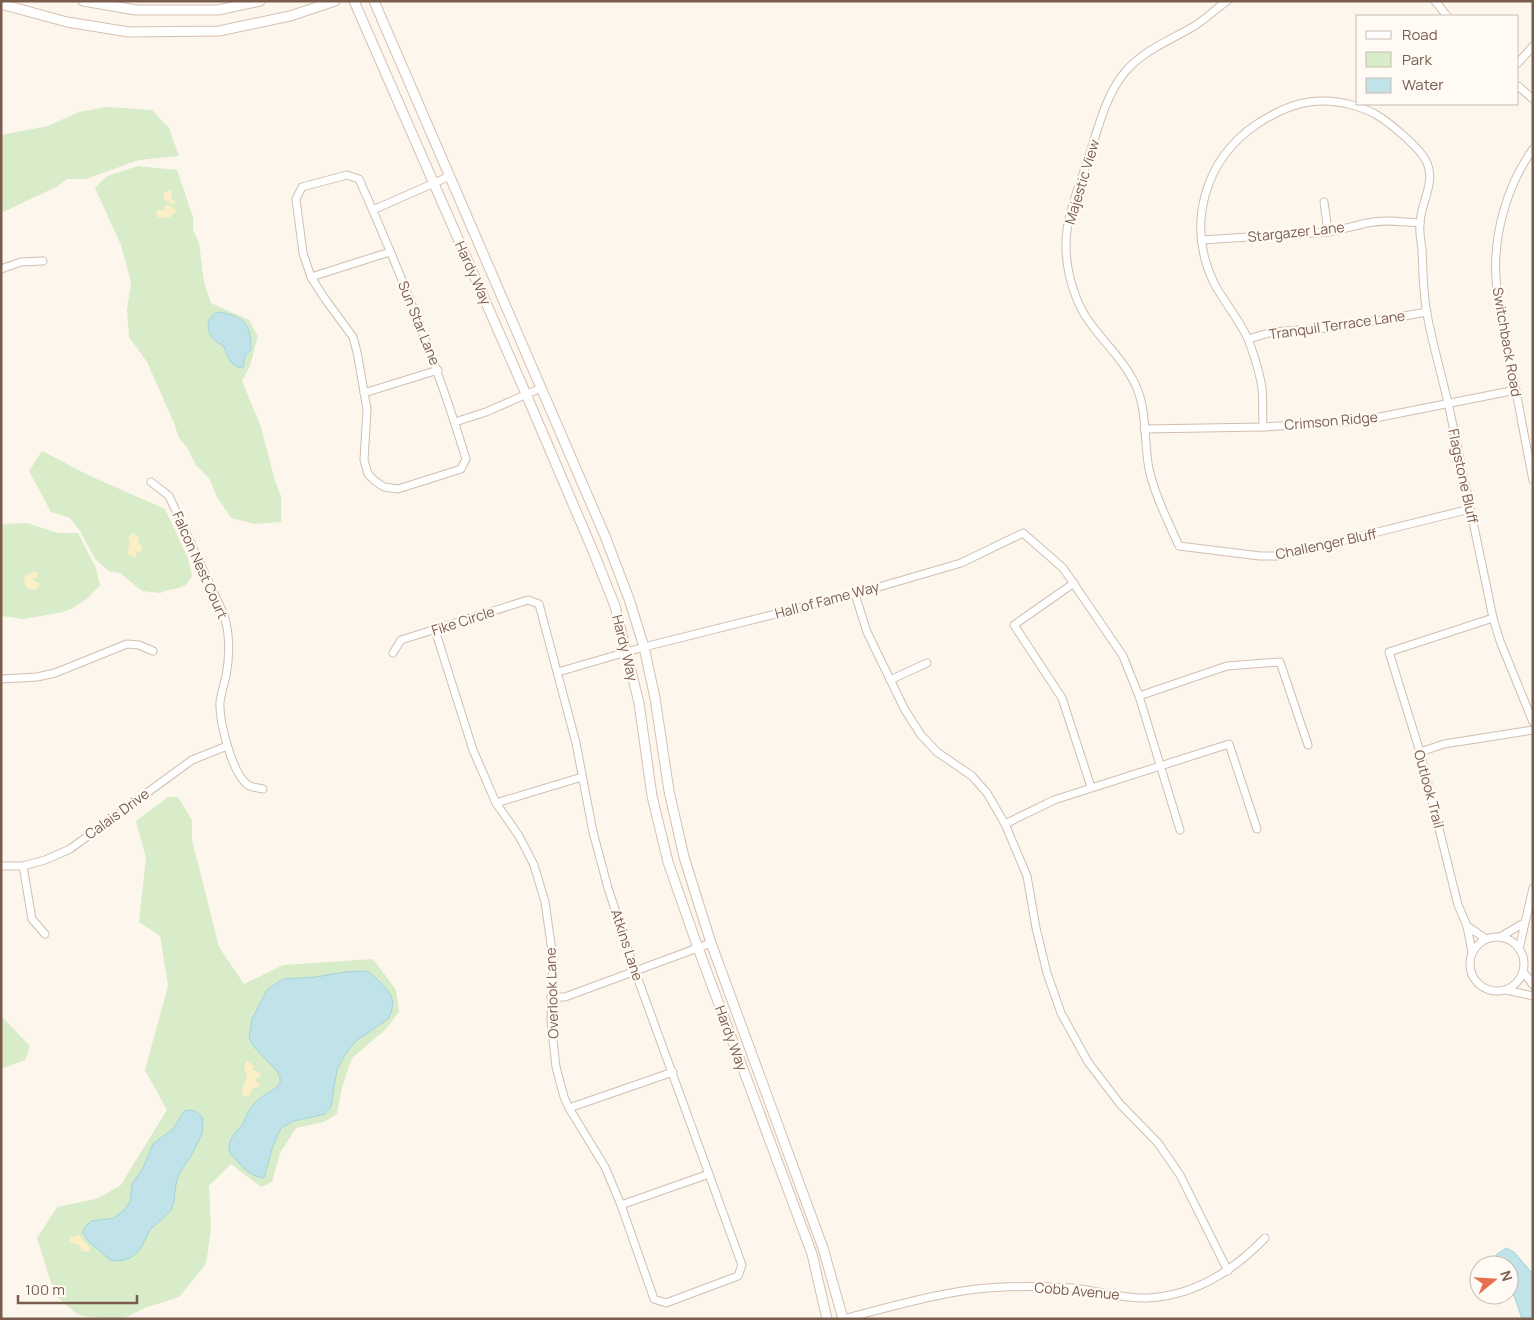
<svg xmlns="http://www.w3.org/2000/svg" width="1534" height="1320" font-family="Manrope,sans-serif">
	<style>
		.green { fill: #d8ecc9 }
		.sand { fill: #fcefc7 }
		.water { fill: #bfe3e8; stroke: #a5d3da }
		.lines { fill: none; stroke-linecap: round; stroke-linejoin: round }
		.street-casing { stroke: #d1beb0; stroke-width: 9 }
		.secondary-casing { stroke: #d6c0b0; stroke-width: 11 }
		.street { stroke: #fff; stroke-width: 7 }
		.secondary { stroke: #fff; stroke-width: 9 }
		.labels { text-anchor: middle; stroke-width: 4.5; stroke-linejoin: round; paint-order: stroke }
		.street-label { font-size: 14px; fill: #7a5c4d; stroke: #fffaf3 }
	</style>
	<rect width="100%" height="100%" fill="#fdf6ec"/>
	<g class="green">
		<polygon points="107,107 152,110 169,128 179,156 139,160 86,179 67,179 56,187 1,213 1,135 48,126 79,112"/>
		<polygon points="138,166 177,170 193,217 193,230 199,243 204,282 211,303 249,320 258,336 250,366 242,381 261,427 275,481 281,496 281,522 255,524 231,518 217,497 209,478 196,465 187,447 179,438 174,423 147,362 129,337 127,310 131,282 121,245 95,188 107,176"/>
		<polygon points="42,451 88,475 165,509 188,558 192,576 186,585 175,589 168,590 160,593 142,591 120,573 109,571 95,559 80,531 70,518 51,512 29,471"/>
		<polygon points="27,523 58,533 78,533 96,568 100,585 88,598 73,608 63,612 24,619 1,616 1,524"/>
		<polygon points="168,797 178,797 192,820 192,840 219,947 244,984 283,965 373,959 396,990 399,1012 386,1029 352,1058 342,1087 337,1114 324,1122 296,1128 280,1153 272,1182 261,1187 231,1164 209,1186 211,1229 206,1264 179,1297 145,1308 122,1319 106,1319 78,1315 55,1295 37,1238 57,1207 96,1199 120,1186 167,1110 145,1070 168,986 160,936 139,922 146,858 136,821"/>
		<polygon points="1,1016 30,1046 25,1060 1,1069"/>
	</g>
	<g class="sand">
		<polygon points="170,190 172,191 171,198 175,201 174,205 164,200 164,193"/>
		<polygon points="165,205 171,206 176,211 169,218 157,217 156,212 159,210 164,211"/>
		<polygon points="132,533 138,536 139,543 143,548 140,552 135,551 137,555 134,557 127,553 130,543 128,538"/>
		<polygon points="36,571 38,574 37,577 32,579 40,584 36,590 27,588 25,585 24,576"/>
		<path d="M247 1061 255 1066 252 1069 260 1073 261 1075 260 1077 255 1078V1081L259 1083V1087L253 1088 249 1095 246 1097 243 1095C241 1087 244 1084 247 1078L244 1066Z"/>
		<polygon points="78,1234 90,1248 88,1252 81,1251 80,1245 69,1242 70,1237 76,1236"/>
	</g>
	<g class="water">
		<path d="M218 312C232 314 248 318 250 335 251 341 250 345 251 350L245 356 243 368C230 367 228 357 224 347 222 345 220 344 217 342 206 335 204 317 218 312Z"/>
		<path d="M367 971C375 977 389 988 392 999 394 1005 391 1014 388 1019L356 1041 345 1055 337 1069 331 1107 325 1114 294 1121 281 1128 273 1146 264 1178C249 1177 240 1164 230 1153 226 1140 235 1134 242 1125 246 1118 248 1110 254 1104 261 1095 272 1092 280 1084V1076L275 1069 255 1048 249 1038 252 1019 267 990 283 979 316 977 344 972Z"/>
		<polygon points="190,1110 195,1111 202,1117 203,1126 202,1134 191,1156 179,1174 176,1184 174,1202 171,1210 150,1230 139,1251 130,1258 119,1261 110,1260 89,1242 83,1233 85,1227 91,1221 114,1218 123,1211 130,1202 132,1184 143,1168 153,1144 173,1129 184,1111"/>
		<polygon points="1506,1248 1514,1252 1533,1274 1533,1319 1522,1319 1515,1298 1509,1289 1509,1265 1495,1265 1496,1255"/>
	</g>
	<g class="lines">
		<g class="street-casing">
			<g id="street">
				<path d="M1227 1C1214 10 1204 21 1191 28 1168 41 1143 51 1125 72 1104 97 1097 134 1086 165 1079 186 1070 208 1067 230 1064 253 1068 276 1076 297 1089 333 1124 354 1138 391 1147 415 1144 444 1149 469 1155 496 1168 521 1179 546L1260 556H1281L1470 509"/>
				<polyline points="1435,1 1447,16"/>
				<polyline points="1518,63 1533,46"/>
				<polyline points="1518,86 1533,99"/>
				<path d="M1533 149C1507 185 1493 235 1496 279 1498 311 1507 344 1513 376 1520 411 1526 446 1533 480"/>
				<path d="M347 175 359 179C400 271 437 363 466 459L461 469 398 489 384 487 375 481 368 474 364 460 367 409 357 352 353 337 325 299 311 277 303 253 296 199 302 187Z"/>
				<polyline points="1324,202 1328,232"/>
				<polyline points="373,210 450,176"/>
				<path d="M1202 240 1328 232C1341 230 1354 226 1367 223 1385 219 1402 222 1420 223"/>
				<polyline points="1,269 21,262 43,261"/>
				<polyline points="311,277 390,252"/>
				<polyline points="1248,339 1272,332 1340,327 1427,312"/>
				<polyline points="364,393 438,370"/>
				<polyline points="455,422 486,412 541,388"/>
				<path d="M1263 427C1262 412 1264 396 1261 382 1258 368 1253 352 1248 339 1239 319 1224 302 1214 283 1186 225 1204 160 1257 124 1288 104 1315 95 1352 105 1359 107 1368 110 1375 114 1388 121 1420 148 1426 161 1437 182 1420 203 1420 224 1419 232 1421 241 1422 249 1423 271 1423 293 1427 314 1433 347 1443 379 1450 412 1464 480 1479 549 1493 618L1500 641 1533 722"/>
				<polyline points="1144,429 1263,427 1360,421 1516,390"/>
				<path d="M151 482 169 496 224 615C230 635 230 655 226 676 224 684 221 694 220 702 219 721 232 774 248 785 251 787 258 788 263 789"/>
				<polyline points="1074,583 1014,625 1062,698 1091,787"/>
				<polyline points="855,594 867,632 905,710 921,735 937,752 972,776 987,793 1005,824 1027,876 1036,928 1047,973 1061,1013 1088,1062 1120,1104 1158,1143 1180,1175 1228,1271"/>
				<polyline points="393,653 401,640 528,600 539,604 576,743 593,832 608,888 635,971 742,1265 738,1276 666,1303 654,1299 621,1205 605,1167 569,1108 564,1097 556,1067 551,1022 553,958 545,902 534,865 519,836 496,803 473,750 435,630"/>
				<polyline points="558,672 644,647 855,594 961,563 1023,533 1063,568 1123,656 1139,696 1180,830"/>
				<polyline points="1,679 37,677 55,673 127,644 139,645 153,651"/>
				<polyline points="890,680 927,663"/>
				<polyline points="1139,696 1227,666 1280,662 1308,745"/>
				<polyline points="1420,752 1444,744 1533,730"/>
				<polyline points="496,803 582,777"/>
				<polyline points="1005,824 1054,800 1229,744 1257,829"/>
				<polyline points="1,866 23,866 45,860 70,849 192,760 227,746"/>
				<polyline points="23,866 32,919 45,934"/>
				<polyline points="1467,926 1486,939"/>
				<circle cx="1497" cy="964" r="27"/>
				<polyline points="1500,937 1524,923"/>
				<polyline points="1519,949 1533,888"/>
				<polyline points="1472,952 1467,926 1458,905 1420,752 1389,652 1493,618"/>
				<polyline points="1523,971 1533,985"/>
				<polyline points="1506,990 1533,996"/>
				<polyline points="551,997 565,997 711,943"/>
				<polyline points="569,1108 673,1072"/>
				<polyline points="621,1205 709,1174"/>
				<path d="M843 1319C891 1307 939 1292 988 1288 1016 1286 1044 1286 1072 1288 1096 1290 1122 1299 1147 1298 1195 1296 1233 1271 1265 1238"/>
			</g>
		</g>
		<g class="secondary-casing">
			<g id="secondary">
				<polyline points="83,1 136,10 218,10 260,1"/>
				<polyline points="354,1 526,394 593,551 615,606 639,703 652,796 668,862 698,948 812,1254 827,1319"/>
				<polyline points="374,1 605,536 629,599 644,647 655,698 669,791 684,857 711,943 823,1248 843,1319"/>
				<polyline points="1,4 67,22 129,32 219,31 290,16 335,1"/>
			</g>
		</g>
		<use href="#street" class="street"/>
		<use href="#secondary" class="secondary"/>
	</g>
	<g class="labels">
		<g class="street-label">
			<text transform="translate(1082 182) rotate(-73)" y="5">Majestic View</text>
			<text transform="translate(1296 232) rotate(-6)" y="5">Stargazer Lane</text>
			<text transform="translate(473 273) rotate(66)" y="5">Hardy Way</text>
			<text transform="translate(419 323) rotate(68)" y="5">Sun Star Lane</text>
			<text transform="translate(1337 325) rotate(-8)" y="5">Tranquil Terrace Lane</text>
			<text transform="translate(1507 342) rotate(80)" y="5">Switchback Road</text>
			<text transform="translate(1331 421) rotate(-5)" y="5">Crimson Ridge</text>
			<text transform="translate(1463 476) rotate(78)" y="5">Flagstone Bluff</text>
			<text transform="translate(1326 544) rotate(-12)" y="5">Challenger Bluff</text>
			<text transform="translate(200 565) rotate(66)" y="5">Falcon Nest Court</text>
			<text transform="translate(827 600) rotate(-15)" y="5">Hall of Fame Way</text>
			<text transform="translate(463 621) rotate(-18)" y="5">Fike Circle</text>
			<text transform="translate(625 648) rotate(76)" y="5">Hardy Way</text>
			<text transform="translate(1429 789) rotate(75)" y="5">Outlook Trail</text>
			<text transform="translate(117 814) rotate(-36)" y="5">Calais Drive</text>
			<text transform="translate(627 945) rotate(72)" y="5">Atkins Lane</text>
			<text transform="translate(552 993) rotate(-92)" y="5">Overlook Lane</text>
			<text transform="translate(731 1038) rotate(70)" y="5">Hardy Way</text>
			<text transform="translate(1077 1291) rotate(5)" y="5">Cobb Avenue</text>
		</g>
	</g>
	<rect width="1534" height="1320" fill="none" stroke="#7a5c4d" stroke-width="5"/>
	<rect x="1356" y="15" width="162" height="90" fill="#fffaf3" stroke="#cabbb1"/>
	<rect x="1366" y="31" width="25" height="8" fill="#ffffff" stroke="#cabbb1"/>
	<text x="1402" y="40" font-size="15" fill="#7a5c4d">Road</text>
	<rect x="1366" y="52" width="25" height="15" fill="#d8ecc9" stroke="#cabbb1"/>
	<text x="1402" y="65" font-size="15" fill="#7a5c4d">Park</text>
	<rect x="1366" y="78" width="25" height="15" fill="#bfe3e8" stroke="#cabbb1"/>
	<text x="1402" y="90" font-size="15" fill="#7a5c4d">Water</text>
	<g transform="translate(1494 1280) rotate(72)"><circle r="24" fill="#fffaf3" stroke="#cabbb1"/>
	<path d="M0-4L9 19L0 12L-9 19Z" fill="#e76f51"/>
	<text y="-8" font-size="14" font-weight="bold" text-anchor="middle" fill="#7a5c4d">N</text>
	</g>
	<path d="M18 1295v8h119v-8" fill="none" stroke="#7a5c4d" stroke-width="2.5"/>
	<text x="25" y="1295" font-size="15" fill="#7a5c4d" stroke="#fffaf3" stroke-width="4" paint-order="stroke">100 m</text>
</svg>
